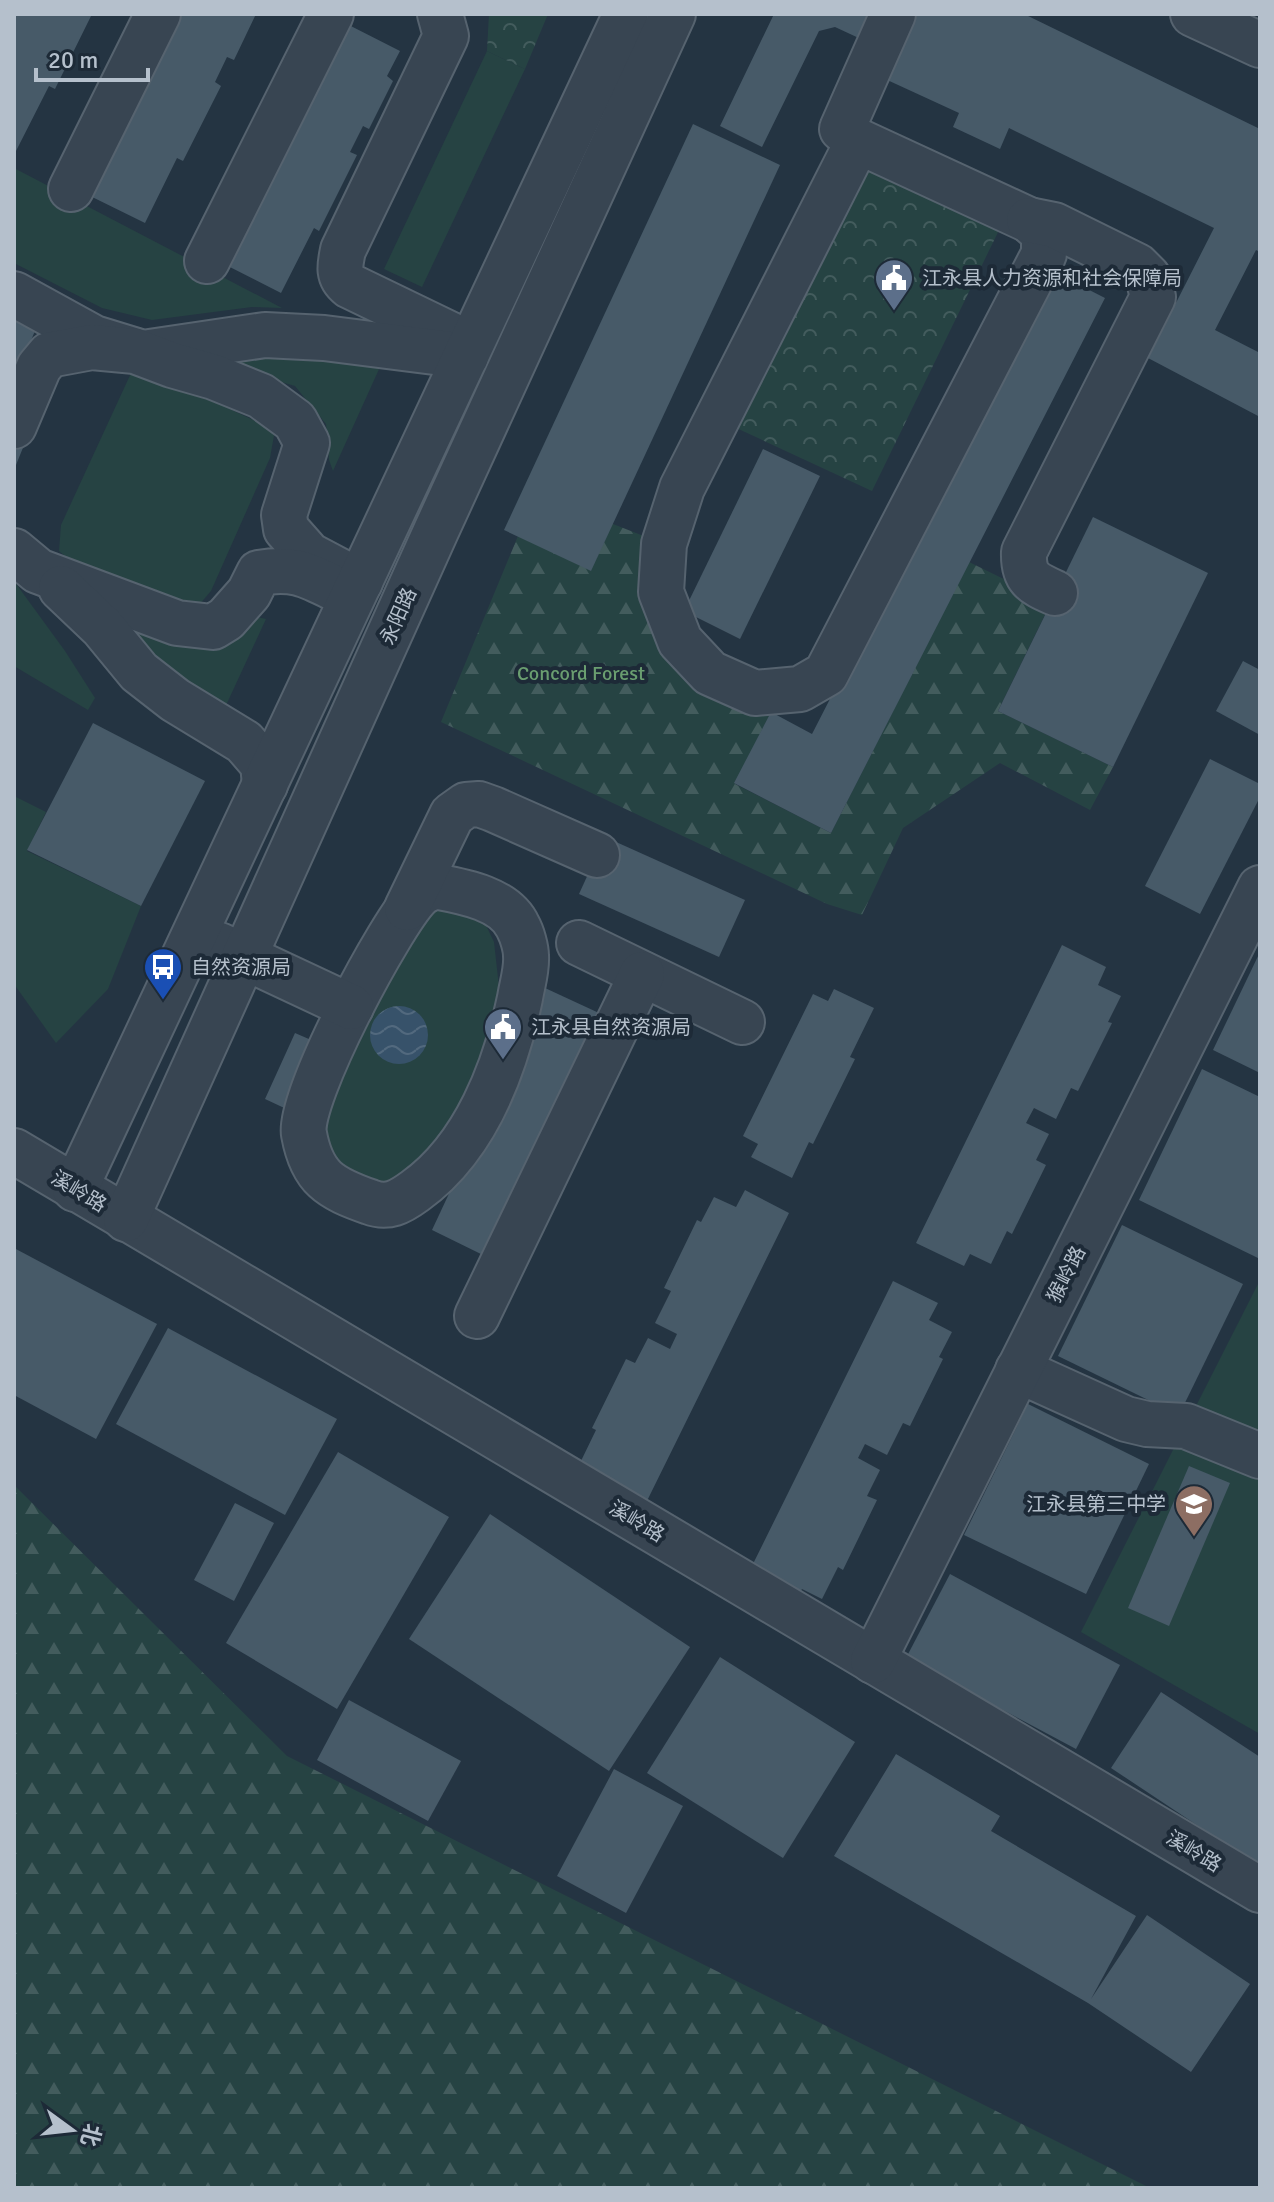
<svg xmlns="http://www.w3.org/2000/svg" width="1274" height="2202" font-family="Signika,'Noto Sans SC',sans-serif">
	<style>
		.grass { fill: #264343 }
		.forest { fill: url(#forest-firs) }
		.park { fill: url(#park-crowns) }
		.water { fill: url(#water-waves) }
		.building { fill: #475a68 }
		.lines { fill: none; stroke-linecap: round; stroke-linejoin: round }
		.minor-casing { stroke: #56636f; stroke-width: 48 }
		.minor { stroke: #384552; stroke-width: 44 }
		.labels { text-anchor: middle; stroke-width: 8; stroke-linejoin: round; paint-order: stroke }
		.poi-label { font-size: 20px; fill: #b5c0cc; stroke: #1d2a37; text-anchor: start }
		.street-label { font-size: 20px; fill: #b5c0cc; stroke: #1d2a37 }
		.park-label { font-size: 20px; fill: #6a9e70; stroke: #1d2a37 }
	</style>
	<defs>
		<pattern id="forest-firs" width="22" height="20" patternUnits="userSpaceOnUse" patternTransform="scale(2)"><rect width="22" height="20" fill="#264343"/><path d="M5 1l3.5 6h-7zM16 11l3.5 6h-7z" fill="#435c5d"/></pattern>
		<pattern id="park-crowns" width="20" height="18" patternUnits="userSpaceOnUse" patternTransform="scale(2)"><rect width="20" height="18" fill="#264343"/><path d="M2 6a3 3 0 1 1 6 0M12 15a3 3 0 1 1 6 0" fill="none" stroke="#435c5d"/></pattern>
		<pattern id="water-waves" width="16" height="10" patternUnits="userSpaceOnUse" patternTransform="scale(2)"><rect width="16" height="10" fill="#37526a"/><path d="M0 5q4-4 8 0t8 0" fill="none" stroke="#52697e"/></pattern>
	</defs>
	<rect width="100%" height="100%" fill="#243442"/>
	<g class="grass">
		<polygon points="487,51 525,69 422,287 384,269"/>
		<polygon points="14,168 282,308 252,307 152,320 102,308 14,263"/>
		<polygon points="258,353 336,357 380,367 333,471 329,460 326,424 295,386 220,364"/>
		<polygon points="146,370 275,430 270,458 211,591 198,606 187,608 76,565 59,551 61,525 132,371"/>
		<polygon points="14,581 65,651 95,698 88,710 14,666"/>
		<polygon points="110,607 253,616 266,619 222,714 174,680"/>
		<polygon points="14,796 46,812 27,851 141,906 108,989 56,1043 14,984"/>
		<polygon points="433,906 483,919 494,942 499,987 483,1060 462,1107 437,1148 396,1180 375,1182 336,1167 323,1139 323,1117 408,926"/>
		<polygon points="1260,1280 1260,1437 1194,1410"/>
		<polygon points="1176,1444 1260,1478 1260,1734 1081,1632"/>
	</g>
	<g class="forest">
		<polygon points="613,524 664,544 661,592 771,712 735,784 831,833 969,562 1051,602 998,711 1113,767 1090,810 1000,763 903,828 862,915 827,904 441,722 518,536"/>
		<polygon points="14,1485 287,1756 1150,2188 14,2188"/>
	</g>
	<g class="park">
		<polygon points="489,14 548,14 525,69 487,51"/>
		<polygon points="865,158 1001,226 872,491 732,426"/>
	</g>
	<circle class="water" cx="399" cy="1035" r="29"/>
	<g class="building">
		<polygon points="14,14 92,14 55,89 49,86 16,151 14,149"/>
		<polygon points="171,14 256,14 234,60 227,57 215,82 221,86 183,161 177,158 145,223 82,192"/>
		<polygon points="774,14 890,14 876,46 835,27 819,31 762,147 720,126"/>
		<polygon points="900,14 1024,14 1260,129 1260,252 1256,250 1215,330 1260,353 1260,417 1148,358 1214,228 1009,128 1000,149 953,127 959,113 872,73"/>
		<polygon points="339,20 400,51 387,76 393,81 369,129 363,126 350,152 357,155 319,231 314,228 281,293 218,261"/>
		<polygon points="693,124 780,165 591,571 504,530"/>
		<polygon points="1050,270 1105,298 831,833 734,783 771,712 812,734"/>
		<polygon points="14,311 39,321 23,360 53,373 14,470"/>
		<polygon points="763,449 820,476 740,639 684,611"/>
		<polygon points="1093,517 1208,573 1113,767 998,711"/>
		<polygon points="1243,661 1260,670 1260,735 1216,711"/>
		<polygon points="93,723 205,781 141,906 27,850"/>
		<polygon points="1210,759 1260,784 1260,797 1200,914 1145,886"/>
		<polygon points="605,837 745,900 719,957 579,894"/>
		<polygon points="1062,945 1106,967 1098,985 1121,996 1108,1022 1112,1023 1078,1091 1071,1088 1056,1119 1034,1108 1026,1123 1049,1134 1036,1160 1046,1165 1012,1234 1007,1231 991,1264 970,1254 964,1266 916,1243"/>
		<polygon points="1260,952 1260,1073 1213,1050"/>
		<polygon points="545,988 599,1013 485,1256 432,1230"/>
		<polygon points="834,989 874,1008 850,1057 855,1059 813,1144 809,1142 792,1178 751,1157 758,1144 743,1136 813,994 828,1001"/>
		<polygon points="295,1033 325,1046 295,1113 265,1099"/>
		<polygon points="1202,1069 1260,1097 1260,1259 1139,1200"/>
		<polygon points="745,1190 789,1213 643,1509 595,1486 601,1473 580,1463 596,1430 592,1428 626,1359 635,1363 648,1338 670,1349 677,1334 655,1323 671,1291 664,1288 697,1220 701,1222 714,1197 736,1207"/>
		<polygon points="1122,1225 1243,1284 1179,1415 1058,1356"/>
		<polygon points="14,1248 157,1324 96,1439 14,1395"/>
		<polygon points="893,1281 938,1303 929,1320 952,1332 939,1357 943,1359 910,1426 903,1423 887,1455 865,1444 858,1458 880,1470 867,1496 877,1500 843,1570 838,1567 822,1599 802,1589 795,1602 746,1578"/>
		<polygon points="168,1328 337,1419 285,1515 116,1424"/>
		<polygon points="1028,1404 1149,1464 1086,1594 964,1535"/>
		<polygon points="338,1452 449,1517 337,1709 226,1643"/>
		<polygon points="1189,1466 1230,1483 1169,1626 1128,1608"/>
		<polygon points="235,1503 274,1523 234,1601 194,1580"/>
		<polygon points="490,1514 690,1647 609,1771 409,1639"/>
		<polygon points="950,1574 1120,1665 1076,1749 906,1658"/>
		<polygon points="720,1657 855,1742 783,1858 647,1773"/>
		<polygon points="1161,1692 1260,1757 1260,1867 1111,1768"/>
		<polygon points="349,1700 461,1761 428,1821 317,1760"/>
		<polygon points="896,1754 1000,1816 991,1831 1136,1916 1091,1999 1147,1915 1250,1984 1191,2072 1088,2003 834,1856"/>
		<polygon points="614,1769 683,1806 626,1913 557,1876"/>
	</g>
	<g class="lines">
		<g class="minor-casing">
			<g id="minor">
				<path d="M440 14 446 36 343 250C340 265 337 276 350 286L470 344"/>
				<polyline points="1193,14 1260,45"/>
				<polyline points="858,141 682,488 664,544 661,592 680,641 710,673 755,693 800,689 826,674 1044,254 1044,233 1029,220 858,141 842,129 893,14"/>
				<polyline points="71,189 158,14"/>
				<path d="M1029 220 1054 225 1137 266 1148 277 1153 297 1024 552C1023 579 1033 583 1055 593"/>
				<polyline points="207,261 331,14"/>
				<polyline points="14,294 94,338 143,353 265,335 324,338 466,356"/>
				<polyline points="14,426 39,367 49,355 92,347 135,351 172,365 214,377 261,396 295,421 307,443 284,515 286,529 309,555 360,582"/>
				<path d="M14 551 38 571 177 623 213 627 226 619 249 593 259 573C293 567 306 574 336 589"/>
				<polyline points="61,588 102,627 139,672 175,700 244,742 263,764 265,785"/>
				<path d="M434 886C461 891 505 898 518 927 522 934 526 948 526 956 527 970 522 985 520 998 505 1069 475 1148 415 1191 400 1202 388 1209 370 1202 330 1188 312 1178 304 1134 297 1099 391 922 419 895 423 891 429 889 434 886Z"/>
				<polyline points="407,908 452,815 466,805 479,804 493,809 597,855"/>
				<polyline points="579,943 742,1022"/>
				<polyline points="219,945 351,1007"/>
				<polyline points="14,1151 1260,1890"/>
				<polyline points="75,1189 626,14"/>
				<polyline points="126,1219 436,531 673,14"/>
				<polyline points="477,1316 642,974"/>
				<polyline points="1018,1370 1126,1419 1147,1424 1186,1426 1260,1456"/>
				<polyline points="873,1661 1260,888"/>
			</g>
		</g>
		<use href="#minor" class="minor"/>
	</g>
	<defs>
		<g id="civic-pin" transform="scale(2)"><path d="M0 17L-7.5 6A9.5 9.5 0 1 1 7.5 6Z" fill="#5c6f8a" stroke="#1d2a37"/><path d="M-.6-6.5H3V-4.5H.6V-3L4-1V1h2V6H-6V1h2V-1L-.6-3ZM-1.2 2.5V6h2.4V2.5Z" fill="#fff"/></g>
		<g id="bus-pin" transform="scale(2)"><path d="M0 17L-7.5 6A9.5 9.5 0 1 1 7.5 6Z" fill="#1a4fb4" stroke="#1d2a37"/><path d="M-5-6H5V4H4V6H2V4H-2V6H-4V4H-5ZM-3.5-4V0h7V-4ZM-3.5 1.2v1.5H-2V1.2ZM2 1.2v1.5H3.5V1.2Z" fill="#fff"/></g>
		<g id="school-pin" transform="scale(2)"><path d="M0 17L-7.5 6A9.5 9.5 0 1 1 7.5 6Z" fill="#8d6e63" stroke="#1d2a37"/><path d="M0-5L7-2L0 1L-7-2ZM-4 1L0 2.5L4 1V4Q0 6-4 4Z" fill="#fff"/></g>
	</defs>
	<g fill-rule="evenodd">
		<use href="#civic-pin" x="894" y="278"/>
		<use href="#bus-pin" x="163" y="967"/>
		<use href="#civic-pin" x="503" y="1027"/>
		<use href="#school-pin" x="1194" y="1504"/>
	</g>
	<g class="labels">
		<g class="poi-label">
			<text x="922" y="285">江永县人力资源和社会保障局</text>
			<text x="191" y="974">自然资源局</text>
			<text x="531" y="1034">江永县自然资源局</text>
			<text x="1166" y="1511" text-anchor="end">江永县第三中学</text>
		</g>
		<g class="street-label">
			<text transform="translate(398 616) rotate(-66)" y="7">永阳路</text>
			<text transform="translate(79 1191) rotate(31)" y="7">溪岭路</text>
			<text transform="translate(1066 1274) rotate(-63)" y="7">猴岭路</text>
			<text transform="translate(637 1521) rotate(31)" y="7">溪岭路</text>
			<text transform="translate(1194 1851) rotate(31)" y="7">溪岭路</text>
		</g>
		<g class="park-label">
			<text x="581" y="680">Concord Forest</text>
		</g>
	</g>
	<rect width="1274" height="2202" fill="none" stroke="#b5c0cc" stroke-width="32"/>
	<g transform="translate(72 2130) rotate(105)" stroke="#1d2a37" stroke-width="6" paint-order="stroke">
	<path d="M0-6L14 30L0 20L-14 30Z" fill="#b5c0cc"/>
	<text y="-12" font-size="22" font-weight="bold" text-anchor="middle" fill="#b5c0cc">北</text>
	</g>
	<path d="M36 68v12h112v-12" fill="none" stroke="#b5c0cc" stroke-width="4"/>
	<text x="48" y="68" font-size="24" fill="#b5c0cc" stroke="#1d2a37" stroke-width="6" paint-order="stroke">20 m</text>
</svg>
